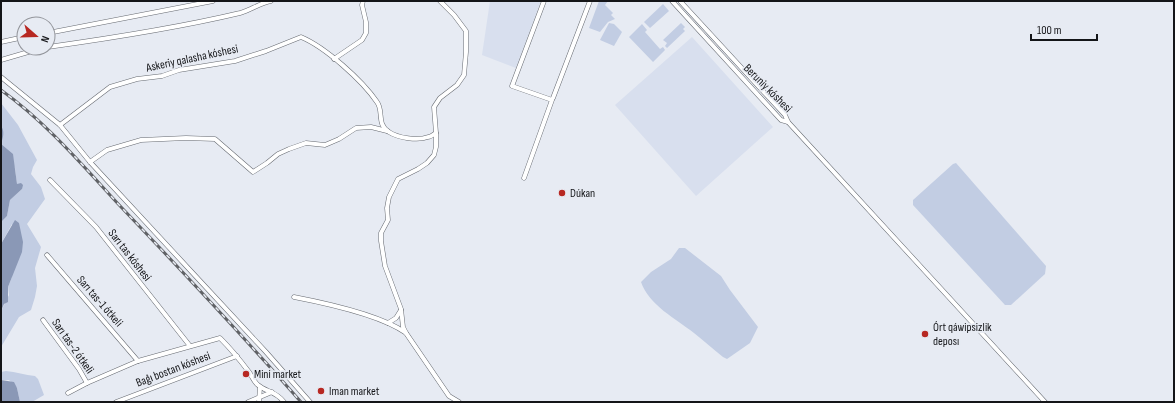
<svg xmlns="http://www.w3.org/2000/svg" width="1175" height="403" font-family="'Sofia Sans Condensed',sans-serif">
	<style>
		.built { fill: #d8dfee }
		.green { fill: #c2cde3 }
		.water { fill: #8a98b6 }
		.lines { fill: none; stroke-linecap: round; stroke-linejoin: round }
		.street-casing { stroke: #666a71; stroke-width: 5 }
		.street { stroke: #fff; stroke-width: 4 }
		.rail-casing { stroke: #606266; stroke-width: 3 }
		.rail { stroke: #e7ebf3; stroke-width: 1.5; stroke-dasharray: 4.5; stroke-linecap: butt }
		.poi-dot { fill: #b72822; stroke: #e7ebf3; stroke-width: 1.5 }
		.labels { text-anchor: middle; stroke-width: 3.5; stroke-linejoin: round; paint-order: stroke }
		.street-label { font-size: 12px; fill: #141518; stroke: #e7ebf3 }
		.poi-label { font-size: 12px; fill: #141518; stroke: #e7ebf3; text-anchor: start }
	</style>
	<rect width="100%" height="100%" fill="#e7ebf3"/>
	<g class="built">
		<polygon points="490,1 541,1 516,68 482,55"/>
		<polygon points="692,37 773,127 696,196 615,105"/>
	</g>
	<g class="green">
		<polygon points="599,1 608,1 605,5 613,13 611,15 615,19 608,22 600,32 589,28"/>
		<polygon points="663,4 669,11 650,28 644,22"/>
		<polygon points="609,23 614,24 622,32 614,46 600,40"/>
		<polygon points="681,23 685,27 683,29 685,31 667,48 665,46 667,43 663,40"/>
		<polygon points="642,24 647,30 645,32 660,49 663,47 665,50 653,62 629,37"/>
		<polygon points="1,103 18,125 37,160 33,167 31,174 41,187 45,199 27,224 41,247 35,268 37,286 35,297 31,310 19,317 1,347 1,311 9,295 8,287 12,277 12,224 1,244 1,222 7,216 10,200 22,189 17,185 15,168 1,144 2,127 1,126"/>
		<polygon points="956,163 1046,266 1045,274 1011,305 1005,305 913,205 913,200 953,164"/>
		<path d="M679 248H685L721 276 730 290 758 327 750 343 727 359 723 357C713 349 704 341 694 333 676 319 649 305 641 282L651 272 671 259Z"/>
		<path d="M6 371C16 372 25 375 35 376L38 379 44 395 32 402H20L17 388 9 380H1V372Z"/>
	</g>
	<g class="water">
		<path d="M1 126C5 131 3 138 1 144L13 154 17 184 21 183 23 185 22 189 10 200 7 216 1 222Z"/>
		<polygon points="15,220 19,223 23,242 22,252 8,287 8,302 4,304 1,311 1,244"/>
		<polygon points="1,380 14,382 17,388 20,402 1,402"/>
	</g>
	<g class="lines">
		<g class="street-casing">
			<g id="street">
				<polyline points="672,1 781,120 788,122"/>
				<polyline points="680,1 785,115 788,122 1045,402"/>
				<polyline points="48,33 213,1"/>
				<polyline points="1,42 24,37"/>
				<path d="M48 47C112 38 177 28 240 13 251 10 260 3 271 1"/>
				<polyline points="334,59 362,40 366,33 366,22 362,5 363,1"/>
				<polyline points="1,60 42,48"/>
				<polyline points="1,77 60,125 90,162 189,269 266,352 310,402"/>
				<polyline points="553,98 590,1"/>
				<path d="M60 125 110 87 137 79 162 76 179 70 235 61 266 51 301 37C325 47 362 80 377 102 384 111 376 124 389 132 398 138 418 141 428 137 431 137 434 134 436 133L434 107 440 98 457 85 464 75 466 52V31L454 15 440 1"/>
				<polyline points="90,162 107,150 141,140 186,138 215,139 253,172 267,163 278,154 289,149 306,143 325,145 339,139 356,128 371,127 387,131"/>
				<polyline points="524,178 552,100 512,86 544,1"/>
				<polyline points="50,180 96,227 190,346"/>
				<polyline points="47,255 138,361"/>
				<path d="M294 297C325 303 381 315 406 333L449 396 459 402"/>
				<polyline points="43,320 79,369 87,383"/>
				<polyline points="388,323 396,318 401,310"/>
				<polyline points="406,333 403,327 401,309 385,266 381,241 381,233 388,220 387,208 389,197 398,179 418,169 427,163 434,155 436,147 436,133"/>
				<path d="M68 393 87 383 138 361 220 338C231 349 240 360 249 372 252 376 254 382 258 385 266 392 276 391 284 402"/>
				<polyline points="116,402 237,356"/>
				<polyline points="248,402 272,392"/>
				<polyline points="259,402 260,387"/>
			</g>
		</g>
		<use href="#street" class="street"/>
		<g class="rail-casing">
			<path id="rail" d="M1 90C47 123 84 167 122 208 183 272 243 336 301 402"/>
		</g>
		<use href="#rail" class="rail"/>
	</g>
	<g class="poi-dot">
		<circle cx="562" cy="193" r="4"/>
		<circle cx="925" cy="334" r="4"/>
		<circle cx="246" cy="374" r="4"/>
		<circle cx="321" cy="391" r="4"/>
	</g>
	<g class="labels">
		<g class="street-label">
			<text transform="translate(192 58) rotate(-12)" y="4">Askeriy qalasha kóshesi</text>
			<text transform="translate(768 88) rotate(45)" y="4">Beruniy kóshesi</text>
			<text transform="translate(130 255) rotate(52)" y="4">Sarı tas kóshesi</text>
			<text transform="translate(100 301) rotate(49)" y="4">Sarı tas-1 ótkeli</text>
			<text transform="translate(73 346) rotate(55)" y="4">Sarı tas-2 ótkeli</text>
			<text transform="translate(173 369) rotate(-21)" y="4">Baǵı bostan kóshesi</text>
		</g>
		<g class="poi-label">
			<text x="570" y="197">Dúkan</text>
			<text x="933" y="331">Órt qáwipsizlik<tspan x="933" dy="14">deposı</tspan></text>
			<text x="254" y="378">Mini market</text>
			<text x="329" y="395">Iman market</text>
		</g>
	</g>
	<rect width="1175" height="403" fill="none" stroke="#141518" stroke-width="4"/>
	<g transform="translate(36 36) rotate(110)"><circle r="19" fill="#e7ebf3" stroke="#93959b"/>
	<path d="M0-3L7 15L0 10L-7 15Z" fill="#b72822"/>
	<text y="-6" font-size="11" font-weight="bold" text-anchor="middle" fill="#141518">N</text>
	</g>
	<path d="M1031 34v6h66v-6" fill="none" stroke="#141518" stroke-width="2"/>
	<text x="1037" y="34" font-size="12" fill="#141518" stroke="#e7ebf3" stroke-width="3" paint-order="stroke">100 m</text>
</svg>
